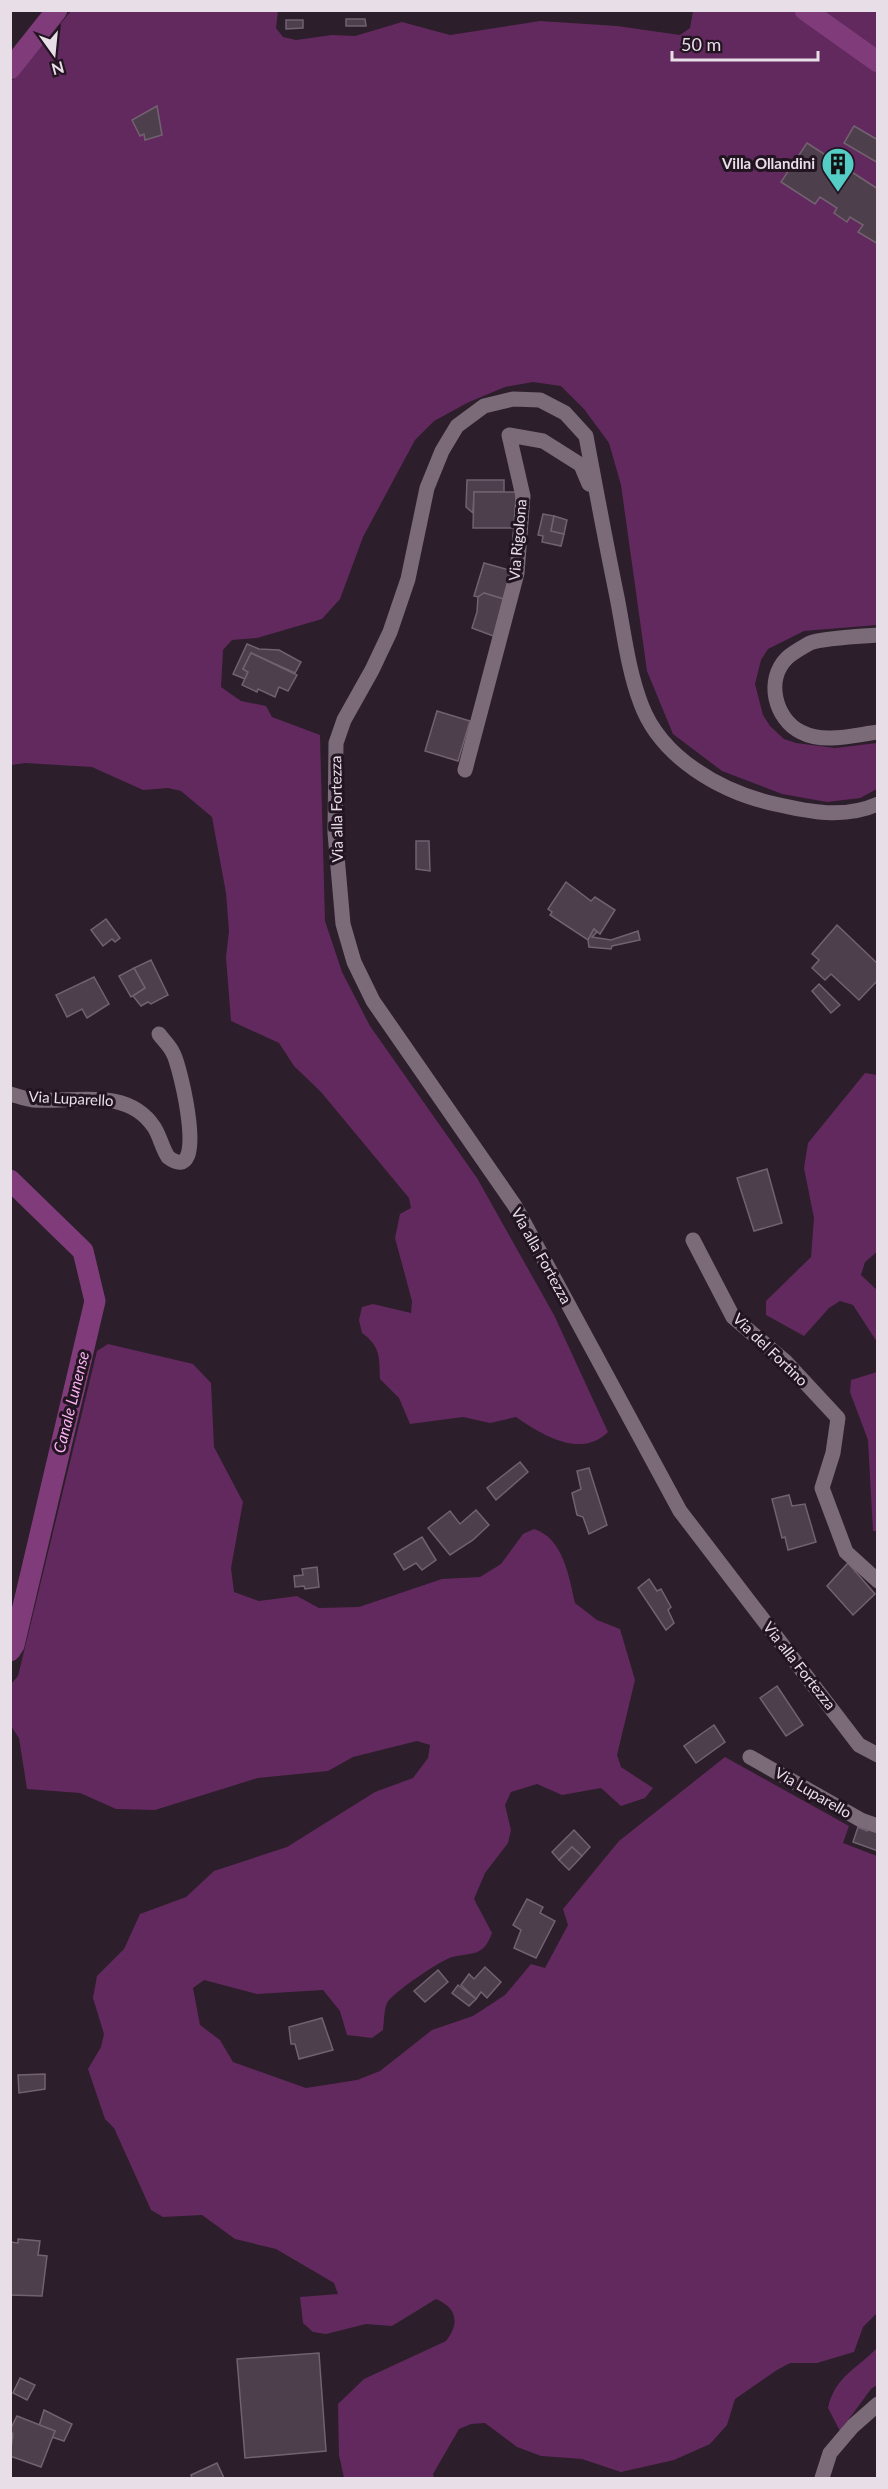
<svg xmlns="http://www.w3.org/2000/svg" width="888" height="2489" font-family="Lato,sans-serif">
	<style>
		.green { fill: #62295e }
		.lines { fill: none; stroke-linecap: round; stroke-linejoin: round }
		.canal { stroke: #803c7a; stroke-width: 21 }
		.building { fill: #4e3f4c; stroke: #726270; stroke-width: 1.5 }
		.street { stroke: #7b6b79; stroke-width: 15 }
		.labels { text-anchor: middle; stroke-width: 6; stroke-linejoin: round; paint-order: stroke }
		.poi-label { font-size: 15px; font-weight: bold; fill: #e8dee7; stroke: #221521; text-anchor: end }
		.street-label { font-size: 15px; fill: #e8dee7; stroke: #221521 }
		.water-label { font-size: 16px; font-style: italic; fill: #fcb0f4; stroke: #221521 }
	</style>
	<rect width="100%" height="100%" fill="#2c1e2a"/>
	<g class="green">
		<path d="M71 11H278L276 28 283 37 296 40 332 35 355 36 402 22 450 35 540 21 617 26 680 35 690 28 693 11H877V625L804 631 768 649 761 660 755 684 763 715 770 726 784 739 796 743 835 748 877 743V789L860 798 827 802 782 794 722 771 673 734 647 671 621 485 609 443 584 409 561 386 533 382 505 387 469 402 434 421 415 440 363 537 340 599 322 619 257 638 232 640 223 650 221 687 241 701 266 706 272 717 320 735 325 921 342 972 370 1026 477 1178 554 1315 608 1432C581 1459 542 1435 516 1417L490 1423 463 1417 410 1424 399 1398 380 1379C379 1357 381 1347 362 1333L359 1320 362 1307 373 1304 411 1313 412 1301 395 1238 400 1214 411 1208 409 1198 321 1092 294 1066 279 1043 231 1021 226 957 229 931 226 893 212 817 181 791 168 788 143 790 92 767 25 763 11 765V82Z"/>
		<polygon points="865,1073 877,1075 878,1251 865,1262 861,1275 877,1290 877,1342 853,1305 840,1301 829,1308 804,1336 766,1315 766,1301 811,1257 814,1218 804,1168 808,1143"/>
		<path d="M108 1344 193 1364 211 1383 214 1447 243 1502 231 1568 234 1592 259 1601 297 1596 319 1608 359 1607 442 1579 480 1577 501 1564 523 1534 534 1529C563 1538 569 1576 575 1603L597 1620 620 1629 635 1680 617 1755 621 1767 653 1788 645 1798 621 1806 601 1788 562 1795 537 1784 511 1792 505 1805 511 1830 508 1843 485 1873 474 1899 492 1933C483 1957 474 1952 452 1957 441 1960 392 1993 387 2003 384 2010 384 2022 383 2030L372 2038 347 2035 340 2011 323 1990 257 1994 204 1980 193 1988 200 2025 220 2040 233 2062 306 2088 357 2080 380 2071 432 2030 473 2016 505 1995 531 1964 545 1968 568 1925 563 1909 619 1841 725 1757 849 1826 843 1843 877 1856V2313L863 2327 854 2352 817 2363H790L777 2370 735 2399 727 2425 710 2444 674 2460 621 2472 582 2459 541 2456 517 2447 485 2423 471 2424 459 2429 433 2474 434 2478H344L339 2455 338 2404 364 2379 446 2341C460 2323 457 2308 436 2299L392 2326 366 2324 326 2334 313 2332 303 2323 300 2297 338 2294 334 2283 276 2249 235 2239 202 2215 163 2217 151 2210 114 2128 105 2119 88 2069 101 2047 104 2034 93 1998 97 1976 124 1949 140 1914 186 1897 214 1871 287 1847 375 1792 413 1778 428 1758 430 1745 417 1741 353 1757 328 1771 258 1778 155 1810 116 1809 80 1793 27 1789 19 1738 11 1726V1684L18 1676 97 1351Z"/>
		<polygon points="877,1372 877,1531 873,1531 868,1440 850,1392 851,1380"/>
		<path d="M877 2348V2385L871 2389 840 2431 828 2408C835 2376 857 2369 877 2348Z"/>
	</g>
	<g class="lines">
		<g class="canal">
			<polyline points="805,10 878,62"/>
			<polyline points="10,69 57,10"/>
			<polyline points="10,1180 83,1251 95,1301 14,1645 10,1651"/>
		</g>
	</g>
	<g class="building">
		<polygon points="346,19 365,19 366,26 346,26"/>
		<polygon points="286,20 303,20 303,28 286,29"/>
		<polygon points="157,106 162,135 145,140 144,134 140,136 132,120"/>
		<polygon points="854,126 878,140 878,163 844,143"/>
		<polygon points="807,143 878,189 878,244 858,232 863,225 850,217 847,222 834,213 837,208 820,197 815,204 781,182"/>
		<polygon points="467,480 504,480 504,492 474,492 473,513 466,507"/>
		<polygon points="474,492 516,492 516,528 473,528"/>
		<polygon points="543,514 554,516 551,531 564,534 561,546 542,542 543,536 538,535"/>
		<polygon points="554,516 567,520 564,534 551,531"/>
		<polygon points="484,563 513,571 507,600 484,593 478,597 474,596"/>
		<polygon points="484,593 507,600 496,637 472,628 477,612 478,597"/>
		<polygon points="247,644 259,649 279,650 301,662 295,673 251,653 243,669 248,672 245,679 233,674"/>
		<polygon points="251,653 297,675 288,691 279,687 275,697 258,689 257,692 242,685 248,672 243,669"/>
		<polygon points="437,711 470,721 458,761 425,751"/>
		<polygon points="416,841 429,841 430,871 416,869"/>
		<polygon points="566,882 591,901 595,897 615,910 600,934 594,929 588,940 550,915 552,912 548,909"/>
		<polygon points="106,919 120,938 115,942 112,939 103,946 91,930"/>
		<polygon points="837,925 878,964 878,980 859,1000 831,974 825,980 812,968 819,960 812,954"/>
		<polygon points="594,929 597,932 592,937 611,940 638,931 640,940 612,946 611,949 589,947 588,940"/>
		<polygon points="151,960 168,995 151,1004 148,1002 141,1006 133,996 145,988 134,968"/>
		<polygon points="134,968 145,988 131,997 119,976"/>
		<polygon points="94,977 109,1004 87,1018 82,1009 67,1017 56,995"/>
		<polygon points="819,984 840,1005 831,1013 812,991"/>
		<polygon points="767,1169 782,1223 754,1231 737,1178"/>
		<polygon points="520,1462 528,1472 496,1500 487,1488"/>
		<polygon points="589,1468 607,1525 589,1534 583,1517 577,1515 572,1493 581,1489 577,1471"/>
		<polygon points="789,1495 792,1506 805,1504 816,1542 788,1550 785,1537 782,1538 772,1499"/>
		<polygon points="476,1510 489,1525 473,1540 450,1555 428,1528 450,1511 460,1524"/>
		<polygon points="422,1537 436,1560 422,1570 416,1563 404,1570 394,1554"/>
		<polygon points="848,1563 875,1594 853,1615 827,1586"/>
		<polygon points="317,1567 319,1587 305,1589 304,1586 295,1587 294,1576 303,1575 302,1569"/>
		<polygon points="649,1579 657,1591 661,1589 671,1607 668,1610 674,1623 666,1630 638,1588"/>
		<polygon points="777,1686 803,1725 786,1736 760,1698"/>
		<polygon points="714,1725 725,1742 696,1763 684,1746"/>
		<polygon points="869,1825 878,1828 878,1851 853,1842 858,1827 867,1831"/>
		<polygon points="574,1830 590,1847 582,1856 572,1847 559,1860 552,1852"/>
		<polygon points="572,1847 582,1856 569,1870 559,1860"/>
		<polygon points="527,1899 543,1907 540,1913 555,1921 536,1958 514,1948 521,1930 513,1925"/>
		<polygon points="485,1967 501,1982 487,1998 481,1992 476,1999 461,1985 469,1974 474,1979"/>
		<polygon points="438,1970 448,1982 425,2002 414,1991"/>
		<polygon points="458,1985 476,1999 469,2006 452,1993"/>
		<polygon points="322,2018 333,2050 299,2059 295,2044 291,2044 289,2027"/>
		<polygon points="45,2074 45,2089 19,2093 18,2075"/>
		<polygon points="18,2239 40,2241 38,2255 47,2256 42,2296 10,2295 10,2242 18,2243"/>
		<polygon points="319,2353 326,2451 245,2458 237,2359"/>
		<polygon points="20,2378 35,2385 27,2400 13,2393"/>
		<polygon points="44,2410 72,2424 64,2441 52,2437 55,2431 39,2426"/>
		<polygon points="17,2416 55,2431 41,2467 10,2456 13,2434 10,2430"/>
		<polygon points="217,2463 224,2478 192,2478 191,2475"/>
	</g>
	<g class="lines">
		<g class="street">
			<path d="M878 635C863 636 821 638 810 643 803 647 792 653 787 658 765 680 775 719 801 732 824 744 854 735 878 732"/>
			<polyline points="465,770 517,573 523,496 509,435 543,441 581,465 589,484"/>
			<path d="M878 804C844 819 810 812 775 804 721 792 661 758 641 704 628 670 624 633 617 597 606 544 596 490 586 436L565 413 540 400 513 399 484 406 457 426 442 451 427 488 408 579 390 632 372 670 344 720 336 743 335 833 343 924 354 962 373 1001 515 1206 680 1511 859 1745 878 1755"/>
			<path d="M10 1094C18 1096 25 1099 33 1100 74 1103 127 1086 154 1127 160 1136 162 1148 168 1157 210 1189 180 1065 173 1053 170 1046 163 1040 159 1034"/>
			<polyline points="693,1240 733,1317 786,1362 838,1418 833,1453 822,1488 846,1552 878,1581"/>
			<polyline points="750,1757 861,1820 878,1826"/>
			<polyline points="822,2478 830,2453 853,2426 878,2404"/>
		</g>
	</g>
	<defs>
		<g id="building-pin" transform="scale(1.725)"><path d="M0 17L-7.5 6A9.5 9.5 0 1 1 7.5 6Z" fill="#54cdc7" stroke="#221521"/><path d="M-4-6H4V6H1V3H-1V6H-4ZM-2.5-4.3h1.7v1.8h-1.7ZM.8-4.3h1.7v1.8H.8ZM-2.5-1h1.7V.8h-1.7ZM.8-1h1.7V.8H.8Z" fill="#111"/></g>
	</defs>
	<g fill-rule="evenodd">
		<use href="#building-pin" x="838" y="164"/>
	</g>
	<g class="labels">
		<g class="poi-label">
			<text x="815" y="169">Villa Ollandini</text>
		</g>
		<g class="street-label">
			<text transform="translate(518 540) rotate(-85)" y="5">Via Rigolona</text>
			<text transform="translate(337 809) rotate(-91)" y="5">Via alla Fortezza</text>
			<text transform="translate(71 1099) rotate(3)" y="5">Via Luparello</text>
			<text transform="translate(541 1256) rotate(61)" y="5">Via alla Fortezza</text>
			<text transform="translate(770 1350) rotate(44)" y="5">Via del Fortino</text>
			<text transform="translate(799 1666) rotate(52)" y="5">Via alla Fortezza</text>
			<text transform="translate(813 1793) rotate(30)" y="5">Via Luparello</text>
		</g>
		<g class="water-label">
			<text transform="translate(71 1402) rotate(-76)" y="6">Canale Lunense</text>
		</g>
	</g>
	<rect width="888" height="2489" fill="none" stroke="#e8dee7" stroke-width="24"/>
	<g transform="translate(54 54) rotate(165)" stroke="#221521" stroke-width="4.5" paint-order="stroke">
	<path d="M0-4.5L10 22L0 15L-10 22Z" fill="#e8dee7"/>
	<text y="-9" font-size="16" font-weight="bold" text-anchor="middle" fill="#e8dee7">N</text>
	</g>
	<path d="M672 51v9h146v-9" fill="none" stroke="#e8dee7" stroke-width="3"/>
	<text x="681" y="51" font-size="18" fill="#e8dee7" stroke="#221521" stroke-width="4.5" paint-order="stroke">50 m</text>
</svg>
